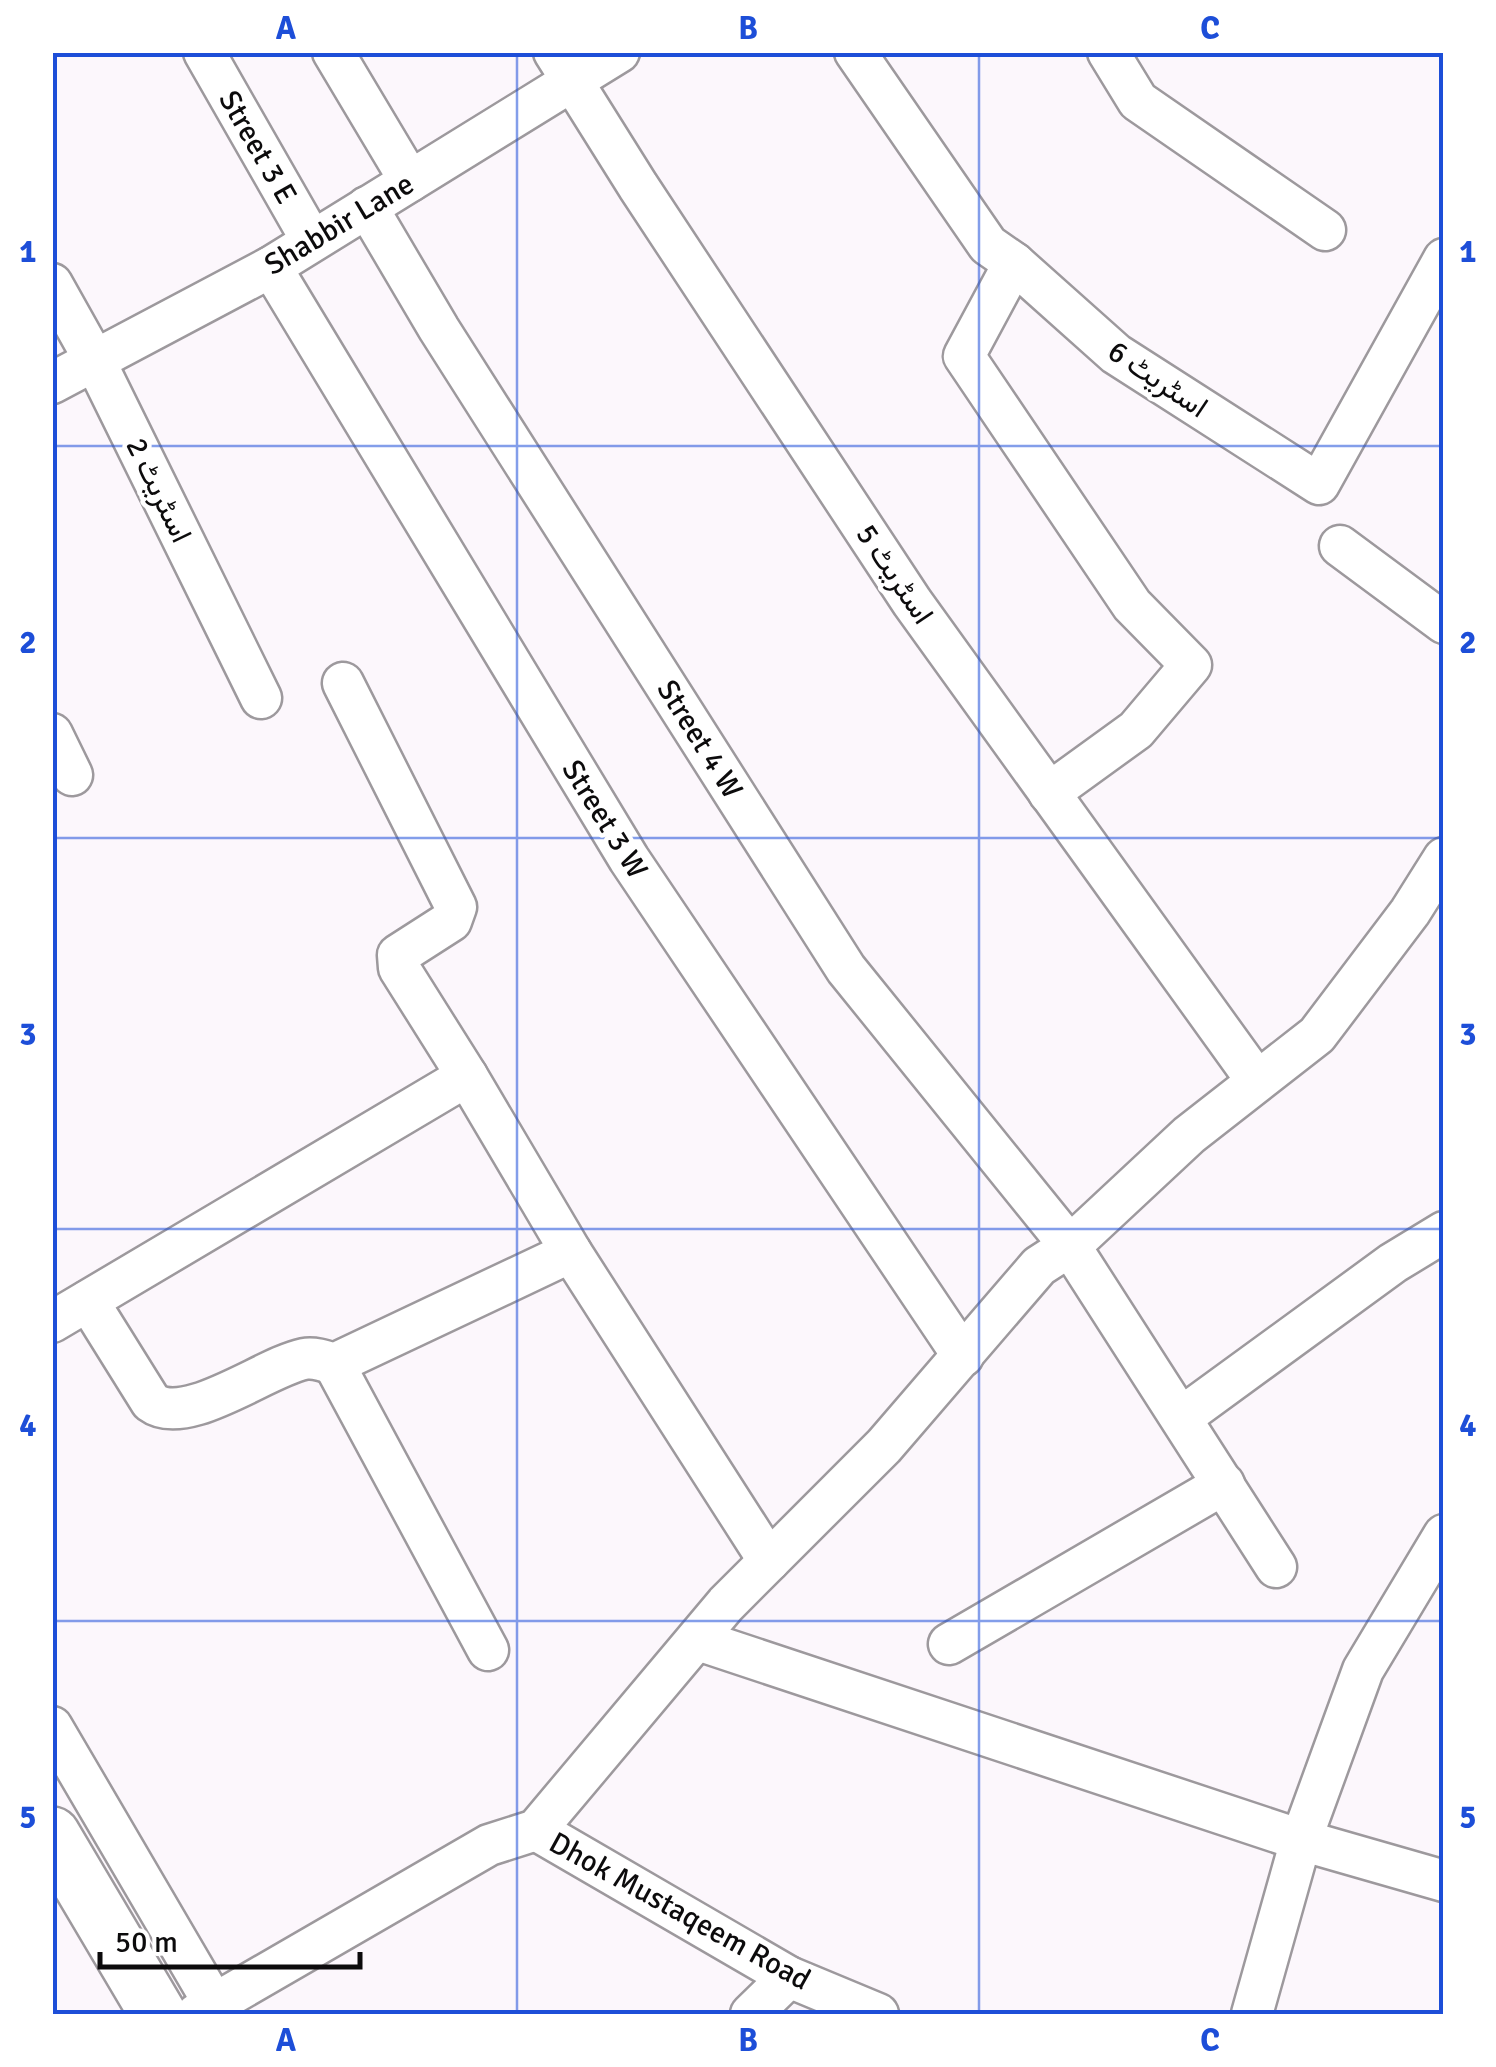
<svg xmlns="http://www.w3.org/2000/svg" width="1496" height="2067" font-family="Signika,Vazirmatn,sans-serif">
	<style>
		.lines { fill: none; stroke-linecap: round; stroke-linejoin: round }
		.minor-casing { stroke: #9d999d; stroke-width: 45 }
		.highway-casing { stroke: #9d999d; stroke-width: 60 }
		.minor { stroke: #fff; stroke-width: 40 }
		.highway { stroke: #fff; stroke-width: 55 }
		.grid { fill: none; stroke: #1d4ed8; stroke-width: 2.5; stroke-opacity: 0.55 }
		.labels { text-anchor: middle; stroke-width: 9; stroke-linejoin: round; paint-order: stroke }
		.street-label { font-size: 30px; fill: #0c0b0c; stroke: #fff }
		.neatline { fill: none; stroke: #1d4ed8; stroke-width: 4 }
		.grid-label { font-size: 32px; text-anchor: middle; font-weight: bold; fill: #1d4ed8 }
	</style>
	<rect width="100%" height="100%" fill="#fcf7fc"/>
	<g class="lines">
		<g class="minor-casing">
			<g id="minor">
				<polyline points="204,52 312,241"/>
				<polyline points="333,52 410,181"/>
				<polyline points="554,52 638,186 912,602 1257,1081"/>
				<polyline points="855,52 988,245 1014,263 1116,354 1319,484 1444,259"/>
				<polyline points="1108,52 1138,101 1325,230"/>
				<polyline points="367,207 439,329 846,969 1070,1246 1276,1567"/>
				<polyline points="1014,263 964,356 1132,605 1191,665 1136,730 1049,793"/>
				<polyline points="271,267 629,859 963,1356"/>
				<polyline points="52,284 94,359 261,698"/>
				<polyline points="52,383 271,267 619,52"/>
				<polyline points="1340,546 1444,623"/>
				<polyline points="343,683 456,907 451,921 398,955 399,968 467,1076"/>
				<polyline points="52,734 72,775"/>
				<path d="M88 1301 151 1402C186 1428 265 1367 304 1359 314 1357 325 1361 334 1364L571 1252"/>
				<polyline points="52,1322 467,1076 571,1252 769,1561"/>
				<polyline points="334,1364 488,1650"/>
				<polyline points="1182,1417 1393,1263 1444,1232"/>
				<polyline points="698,1640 1301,1840 1444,1881"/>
				<polyline points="949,1644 1224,1484"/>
				<polyline points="52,1727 220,2014"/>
				<polyline points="536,1830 789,1977 878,2014"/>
				<polyline points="197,2014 489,1845 536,1830 726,1604 884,1446 1039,1266 1070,1246 1189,1135 1317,1035 1410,912 1444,858"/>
				<polyline points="751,2014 789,1977"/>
				<polyline points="1252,2014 1301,1840 1363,1670 1444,1535"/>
			</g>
		</g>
		<g class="highway-casing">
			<polyline id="highway" points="52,1835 158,2014"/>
		</g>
		<use href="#minor" class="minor"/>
		<use href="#highway" class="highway"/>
	</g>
	<path class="grid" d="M517 52V2014M979 52V2014M52 446H1444M52 838H1444M52 1229H1444M52 1621H1444"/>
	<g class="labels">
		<g class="street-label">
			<text transform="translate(258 147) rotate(60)" y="10">Street 3 E</text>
			<text transform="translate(339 224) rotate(-31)" y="10">Shabbir Lane</text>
			<text transform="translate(1158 379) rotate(34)" y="10">اسٹریٹ 6</text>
			<text transform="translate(159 490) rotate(64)" y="10">اسٹریٹ 2</text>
			<text transform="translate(895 574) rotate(56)" y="10">اسٹریٹ 5</text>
			<text transform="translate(700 739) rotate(58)" y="10">Street 4 W</text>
			<text transform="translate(605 819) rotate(58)" y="10">Street 3 W</text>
			<text transform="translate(680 1911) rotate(29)" y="10">Dhok Mustaqeem Road</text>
		</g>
	</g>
	<rect width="1496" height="2067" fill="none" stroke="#ffffff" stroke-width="110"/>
	<path d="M100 1952v15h260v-15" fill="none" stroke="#0c0b0c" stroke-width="5"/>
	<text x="115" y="1952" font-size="30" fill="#0c0b0c" stroke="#ffffff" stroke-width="8" paint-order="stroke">50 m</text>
	<rect x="55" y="55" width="1386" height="1957" class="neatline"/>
	<g class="grid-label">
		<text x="286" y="39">A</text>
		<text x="748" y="39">B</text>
		<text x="1210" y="39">C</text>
		<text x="28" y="262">1</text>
		<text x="1468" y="262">1</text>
		<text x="28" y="653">2</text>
		<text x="1468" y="653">2</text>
		<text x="28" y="1045">3</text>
		<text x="1468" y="1045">3</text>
		<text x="28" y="1436">4</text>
		<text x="1468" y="1436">4</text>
		<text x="28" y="1828">5</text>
		<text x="1468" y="1828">5</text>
		<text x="286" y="2051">A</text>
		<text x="748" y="2051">B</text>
		<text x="1210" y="2051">C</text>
	</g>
</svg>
